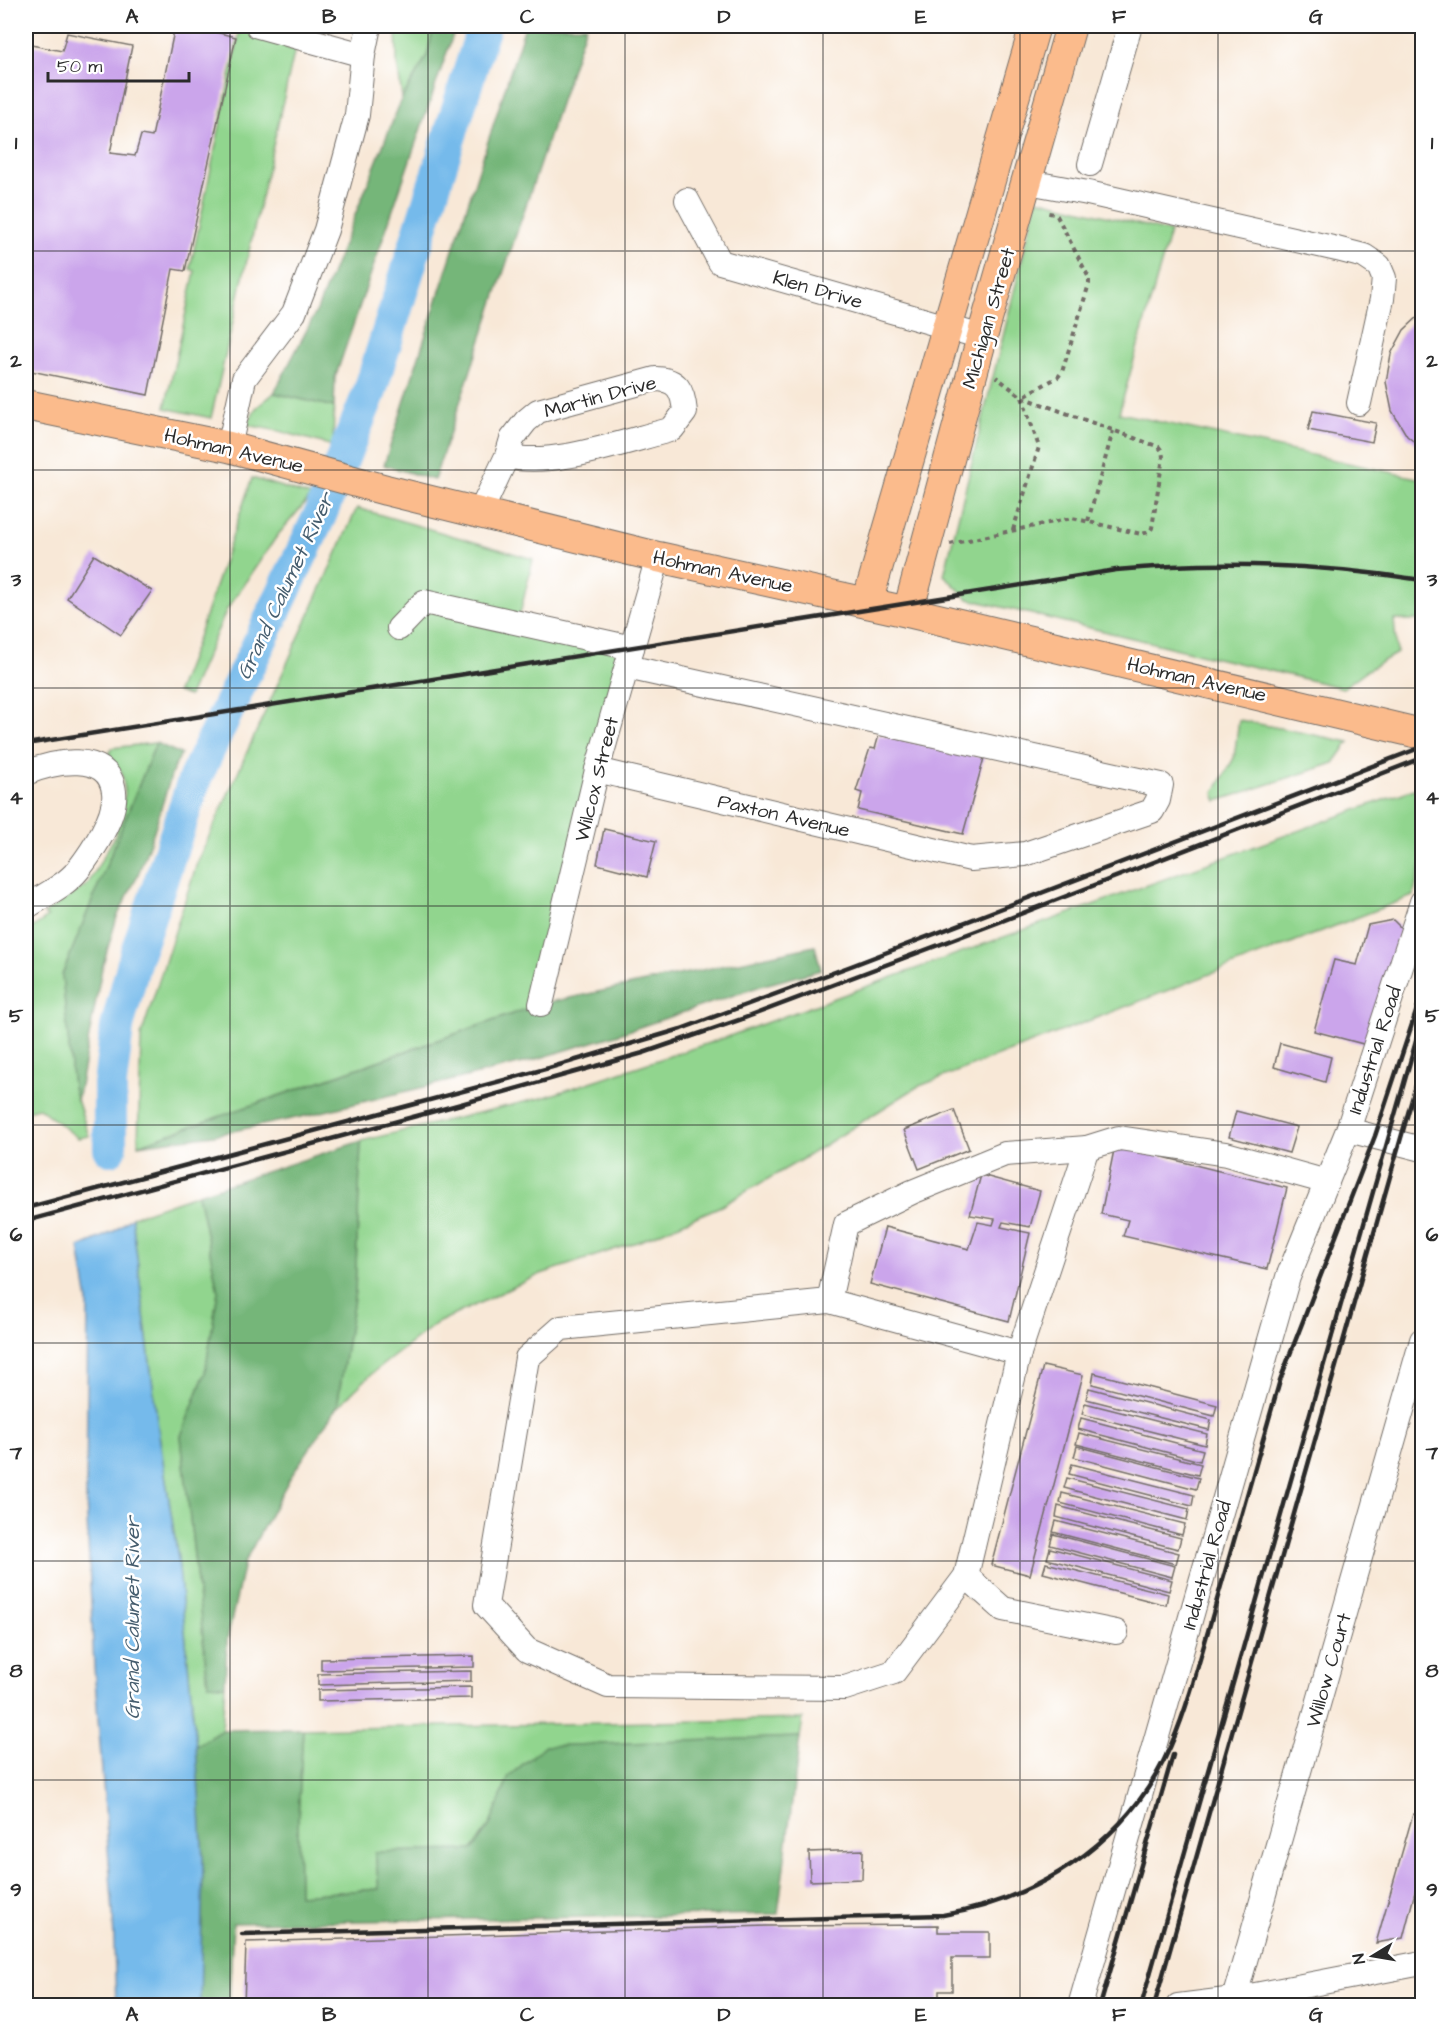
<svg xmlns="http://www.w3.org/2000/svg" width="1448" height="2031" font-family="'Architects Daughter',sans-serif">
	<style>
		.green { fill: #91d58e; stroke: #5e805c; stroke-width: 1.5 }
		.forest { fill: #74b679; stroke: #507052; stroke-width: 1.5 }
		.water { fill: #74baeb; stroke: #50728b; stroke-width: 1.5 }
		.lines { fill: none; stroke-linecap: round; stroke-linejoin: round }
		.river { stroke: #74baeb; stroke-width: 34 }
		.building { fill: #cba5eb }
		.minor-casing { stroke: #736d67; stroke-width: 26 }
		.major-casing { stroke: #736d67; stroke-width: 32 }
		.path { stroke: #736d67; stroke-width: 4; stroke-dasharray: 4.5 4.5; stroke-linecap: butt }
		.minor { stroke: #fff; stroke-width: 24 }
		.major { stroke: #fbbb8c; stroke-width: 30 }
		.rail { stroke: #2b2b2b; stroke-width: 4.5 }
		.grid { fill: none; stroke: #2b2b2b; stroke-width: 1.5; stroke-opacity: 0.55 }
		.labels { text-anchor: middle; stroke-width: 5; stroke-linejoin: round; paint-order: stroke }
		.street-label { font-size: 20px; fill: #2b2b2b; stroke: #fff }
		.water-label { font-size: 21px; font-style: italic; fill: #455d6e; stroke: #fff }
		.neatline { fill: none; stroke: #2b2b2b; stroke-width: 2 }
		.grid-label { font-size: 20px; text-anchor: middle; font-weight: bold; fill: #2b2b2b }
	</style>
	<rect width="100%" height="100%" fill="#fff"/>
	<filter id="ink" filterUnits="userSpaceOnUse"><feTurbulence type="fractalNoise" baseFrequency=".0167" numOctaves="2"/><feDisplacementMap in="SourceGraphic" scale="12" xChannelSelector="R" yChannelSelector="G"/><feConvolveMatrix kernelMatrix="1 2 1 2 8 2 1 2 1" color-interpolation-filters="sRGB"/></filter>
	<filter id="wash" filterUnits="userSpaceOnUse"><feTurbulence type="fractalNoise" baseFrequency=".008" numOctaves="4" result="noise"/><feDisplacementMap in="SourceGraphic" scale="24" xChannelSelector="R" yChannelSelector="G"/><feGaussianBlur stdDeviation="1.35" result="paint"/><feColorMatrix in="noise" values="0 0 0 0 0 0 0 0 0 0 0 0 0 0 0 0 0 1.4 0 .05"/><feComposite in="paint" operator="in"/></filter>
	<g filter="url(#wash)">
		<rect width="100%" height="100%" fill="#f8e8d7"/>
		<g class="green">
			<polygon points="396,26 434,26 427,56 402,98 397,61"/>
			<polygon points="240,29 288,41 287,48 295,49 211,418 165,408 195,271 190,269"/>
			<polygon points="1037,199 1170,232 1119,413 1422,479 1422,620 1394,620 1397,653 1366,671 1343,688 968,599 944,575"/>
			<polygon points="274,393 334,407 333,446 279,431 247,425 256,408"/>
			<polygon points="252,478 311,496 277,536 227,609 189,696 177,692 195,646"/>
			<polygon points="357,508 533,559 518,623 632,648 541,1004 138,1145 141,1036 197,863"/>
			<polygon points="1239,720 1349,742 1334,763 1217,801 1214,793 1234,758"/>
			<polygon points="156,743 62,975 73,1087 89,1136 78,1138 39,1108 26,1111 26,932 48,917 44,914 88,884 115,836 125,794 122,772 108,759 111,748"/>
			<polygon points="1422,786 1422,862 1413,896 917,1087 806,1157 721,1206 640,1241 541,1274 437,1323 376,1370 337,1407 355,1291 361,1141 545,1097 724,1038"/>
			<polygon points="198,1194 218,1291 205,1373 181,1436 208,1684 225,1685 222,1730 196,1746 178,1559 158,1428 132,1217"/>
			<polygon points="803,1719 800,1737 545,1746 509,1776 490,1825 472,1850 375,1852 379,1889 299,1895 298,1818 303,1729"/>
		</g>
		<g class="forest">
			<polygon points="434,26 456,26 335,378 334,407 274,393 317,310 402,98 427,56"/>
			<polygon points="525,26 586,26 434,480 384,465"/>
			<polygon points="156,743 181,754 173,770 153,834 138,875 117,917 102,968 77,1101 73,1087 62,975"/>
			<polygon points="815,946 821,970 764,985 619,1034 527,1062 301,1117 214,1135 138,1145 541,1004"/>
			<polygon points="361,1141 355,1291 337,1407 290,1478 244,1563 227,1640 225,1685 208,1684 181,1436 205,1373 218,1291 198,1194"/>
			<polygon points="303,1729 298,1818 299,1895 379,1889 375,1852 472,1850 490,1825 509,1776 545,1746 800,1737 778,1914 233,1923 229,2005 200,2005 203,1860 196,1746 222,1730"/>
		</g>
		<polygon class="water" points="132,1217 158,1428 178,1559 196,1746 203,1860 200,2005 116,2005 113,1913 94,1667 86,1498 88,1302 79,1247 113,1232"/>
		<g class="lines">
			<polyline class="river" points="110,1149 110,1084 117,1027 136,955 195,778 320,515 370,391 484,26"/>
		</g>
		<g id="blocks">
			<g class="building">
				<polygon points="175,26 190,26 236,37 185,271 173,269 148,395 26,370 26,44 62,51 67,33 132,46 110,153 135,156 141,135 152,137"/>
				<polygon points="1422,313 1422,448 1407,436 1392,411 1386,382 1391,354 1404,330"/>
				<polygon points="1313,411 1376,423 1372,442 1308,430"/>
				<polygon points="94,555 152,591 121,635 67,598"/>
				<polygon points="879,735 984,758 963,834 858,810 862,793 856,791 870,748 875,749"/>
				<polygon points="604,829 656,841 647,877 597,864"/>
				<polygon points="1393,920 1401,928 1367,1045 1314,1031 1334,960 1357,965 1368,925"/>
				<polygon points="1280,1043 1331,1057 1325,1082 1274,1067"/>
				<polygon points="954,1110 969,1149 919,1169 904,1130"/>
				<polygon points="1236,1111 1297,1127 1289,1153 1229,1137"/>
				<polygon points="1115,1145 1287,1188 1267,1269 1123,1236 1128,1220 1101,1214"/>
				<polygon points="981,1175 1040,1191 1030,1227 1003,1222 1001,1227 1030,1233 1009,1321 870,1284 885,1227 969,1249 978,1222 993,1225 995,1219 970,1215"/>
				<polygon points="1043,1366 1083,1375 1030,1575 991,1565"/>
				<polygon points="1094,1373 1217,1405 1214,1416 1092,1384"/>
				<polygon points="1089,1388 1211,1420 1209,1430 1086,1399"/>
				<polygon points="1085,1403 1207,1434 1205,1445 1082,1414"/>
				<polygon points="1081,1418 1203,1450 1200,1461 1078,1429"/>
				<polygon points="1079,1433 1201,1464 1198,1475 1076,1444"/>
				<polygon points="1077,1446 1199,1478 1196,1489 1074,1457"/>
				<polygon points="1072,1464 1194,1495 1192,1506 1069,1474"/>
				<polygon points="1067,1478 1189,1509 1187,1520 1064,1488"/>
				<polygon points="1062,1493 1185,1524 1182,1535 1060,1503"/>
				<polygon points="1058,1506 1181,1538 1178,1549 1056,1517"/>
				<polygon points="1056,1521 1179,1553 1176,1564 1053,1532"/>
				<polygon points="1053,1534 1175,1566 1172,1577 1050,1545"/>
				<polygon points="1050,1548 1172,1580 1169,1591 1047,1559"/>
				<polygon points="1046,1563 1168,1594 1166,1605 1043,1573"/>
				<polygon points="474,1656 474,1667 321,1670 321,1659"/>
				<polygon points="471,1671 471,1681 318,1685 318,1674"/>
				<polygon points="471,1687 471,1698 318,1701 318,1690"/>
				<polygon points="1413,1814 1422,1817 1422,1865 1403,1938 1376,1943"/>
				<polygon points="863,1850 862,1879 810,1881 809,1852"/>
				<polygon points="938,1925 938,1932 990,1932 990,1958 952,1958 952,1991 939,1991 939,2006 244,2006 246,1942 767,1926"/>
			</g>
		</g>
	</g>
	<g filter="url(#ink)">
		<use href="#blocks" fill-opacity="0" stroke="#736d67" stroke-width="1.5"/>
		<g class="lines">
			<g class="minor-casing">
				<g id="minor">
					<polyline points="258,26 363,55 369,26"/>
					<polyline points="1090,164 1130,26"/>
					<polyline points="1028,182 1088,193 1337,249 1364,256 1379,266 1384,278 1382,299 1359,403"/>
					<polyline points="687,200 720,262 982,337"/>
					<polyline points="229,447 244,379 294,313 326,230 357,115 363,55"/>
					<path d="M480 513 507 456 512 439 526 421 538 411 655 379C678 379 683 391 685 412L672 429 666 431C623 442 550 468 507 456"/>
					<polyline points="399,628 424,602 632,648"/>
					<polyline points="597,770 971,859 1025,854 1152,811 1158,800 1161,785 627,667"/>
					<path d="M26 773C52 762 109 749 114 792 117 815 92 852 78 870 65 886 43 896 26 907"/>
					<polyline points="541,1004 597,770 658,557"/>
					<polyline points="1348,1130 1422,1149"/>
					<polyline points="829,1301 846,1224 912,1192 1005,1154 1087,1148"/>
					<polyline points="966,1576 894,1672 845,1688 608,1686 527,1650 486,1605 527,1358 561,1328 829,1301 1019,1353"/>
					<polyline points="1116,1632 1003,1609 966,1576 1019,1353 1087,1148 1119,1138 1226,1154 1327,1182"/>
					<polyline points="1080,2006 1288,1277 1348,1130 1422,902"/>
					<polyline points="1178,2006 1234,1999 1422,1963"/>
					<polyline points="1232,2006 1422,1340"/>
				</g>
			</g>
			<g class="major-casing">
				<g id="major">
					<polyline points="26,405 229,447 386,490 658,557 908,612 1422,734"/>
					<polyline points="867,603 1035,26"/>
					<polyline points="908,612 982,337 1071,26"/>
				</g>
			</g>
			<g class="path">
				<polyline points="1088,521 1113,431"/>
				<polyline points="1013,530 1039,447 1022,397 1058,377 1062,372 1089,284 1089,278 1057,216 1054,214 1044,212"/>
				<polyline points="950,544 1072,518 1141,534 1149,532 1152,528 1163,457 1162,451 1159,447 1022,397 996,377"/>
			</g>
			<use href="#minor" class="minor"/>
			<use href="#major" class="major"/>
			<g class="rail">
				<path d="M26 744 1116 570C1221 560 1319 564 1422 580"/>
				<polyline points="26,1208 549,1068 681,1029 851,966 1422,747"/>
				<polyline points="26,1221 461,1104 643,1053 742,1019 997,923 1422,758"/>
				<polyline points="1194,1680 1280,1380 1375,1136 1422,994"/>
				<path d="M242 1934 943 1915C1024 1902 1102 1857 1148 1788 1171 1753 1184 1714 1196 1674"/>
				<polyline points="1100,2006 1173,1755"/>
				<polyline points="1141,2006 1422,1020"/>
				<polyline points="1154,2006 1422,1064"/>
			</g>
		</g>
	</g>
	<path class="grid" d="M230 26V2006M428 26V2006M625 26V2006M823 26V2006M1020 26V2006M1218 26V2006M26 251H1422M26 470H1422M26 688H1422M26 906H1422M26 1125H1422M26 1343H1422M26 1561H1422M26 1780H1422"/>
	<g class="labels">
		<g class="street-label">
			<text transform="translate(818 289) rotate(16)" y="7">Klen Drive</text>
			<text transform="translate(988 318) rotate(-74)" y="7">Michigan Street</text>
			<text transform="translate(600 396) rotate(-15)" y="7">Martin Drive</text>
			<text transform="translate(234 450) rotate(13)" y="7">Hohman Avenue</text>
			<text transform="translate(723 571) rotate(12)" y="7">Hohman Avenue</text>
			<text transform="translate(1197 679) rotate(13)" y="7">Hohman Avenue</text>
			<text transform="translate(596 779) rotate(-76)" y="7">Wilcox Street</text>
			<text transform="translate(784 815) rotate(13)" y="7">Paxton Avenue</text>
			<text transform="translate(1374 1050) rotate(-72)" y="7">Industrial Road</text>
			<text transform="translate(1206 1565) rotate(-74)" y="7">Industrial Road</text>
			<text transform="translate(1328 1670) rotate(-74)" y="7">Willow Court</text>
		</g>
		<g class="water-label">
			<text transform="translate(285 586) rotate(-65)" y="7">Grand Calumet River</text>
			<text transform="translate(132 1618) rotate(-90)" y="7">Grand Calumet River</text>
		</g>
	</g>
	<rect width="1448" height="2031" fill="none" stroke="#fff" stroke-width="66"/>
	<g transform="translate(1373 1956) rotate(259)" stroke="#ffffff" stroke-width="4.5" paint-order="stroke">
	<path d="M0-4.5L10 22L0 15L-10 22Z" fill="#2b2b2b"/>
	<text y="-9" font-size="16" font-weight="bold" text-anchor="middle" fill="#2b2b2b">N</text>
	</g>
	<path d="M48 72v9h141v-9" fill="none" stroke="#2b2b2b" stroke-width="3"/>
	<text x="57" y="72" font-size="18" fill="#2b2b2b" stroke="#ffffff" stroke-width="4.5" paint-order="stroke">50 m</text>
	<rect x="33" y="33" width="1382" height="1965" class="neatline"/>
	<g class="grid-label">
		<text x="132" y="23">A</text>
		<text x="329" y="23">B</text>
		<text x="527" y="23">C</text>
		<text x="724" y="23">D</text>
		<text x="921" y="23">E</text>
		<text x="1119" y="23">F</text>
		<text x="1316" y="23">G</text>
		<text x="16" y="149">1</text>
		<text x="1432" y="149">1</text>
		<text x="16" y="367">2</text>
		<text x="1432" y="367">2</text>
		<text x="16" y="586">3</text>
		<text x="1432" y="586">3</text>
		<text x="16" y="804">4</text>
		<text x="1432" y="804">4</text>
		<text x="16" y="1022">5</text>
		<text x="1432" y="1022">5</text>
		<text x="16" y="1241">6</text>
		<text x="1432" y="1241">6</text>
		<text x="16" y="1459">7</text>
		<text x="1432" y="1459">7</text>
		<text x="16" y="1677">8</text>
		<text x="1432" y="1677">8</text>
		<text x="16" y="1896">9</text>
		<text x="1432" y="1896">9</text>
		<text x="132" y="2021">A</text>
		<text x="329" y="2021">B</text>
		<text x="527" y="2021">C</text>
		<text x="724" y="2021">D</text>
		<text x="921" y="2021">E</text>
		<text x="1119" y="2021">F</text>
		<text x="1316" y="2021">G</text>
	</g>
</svg>
